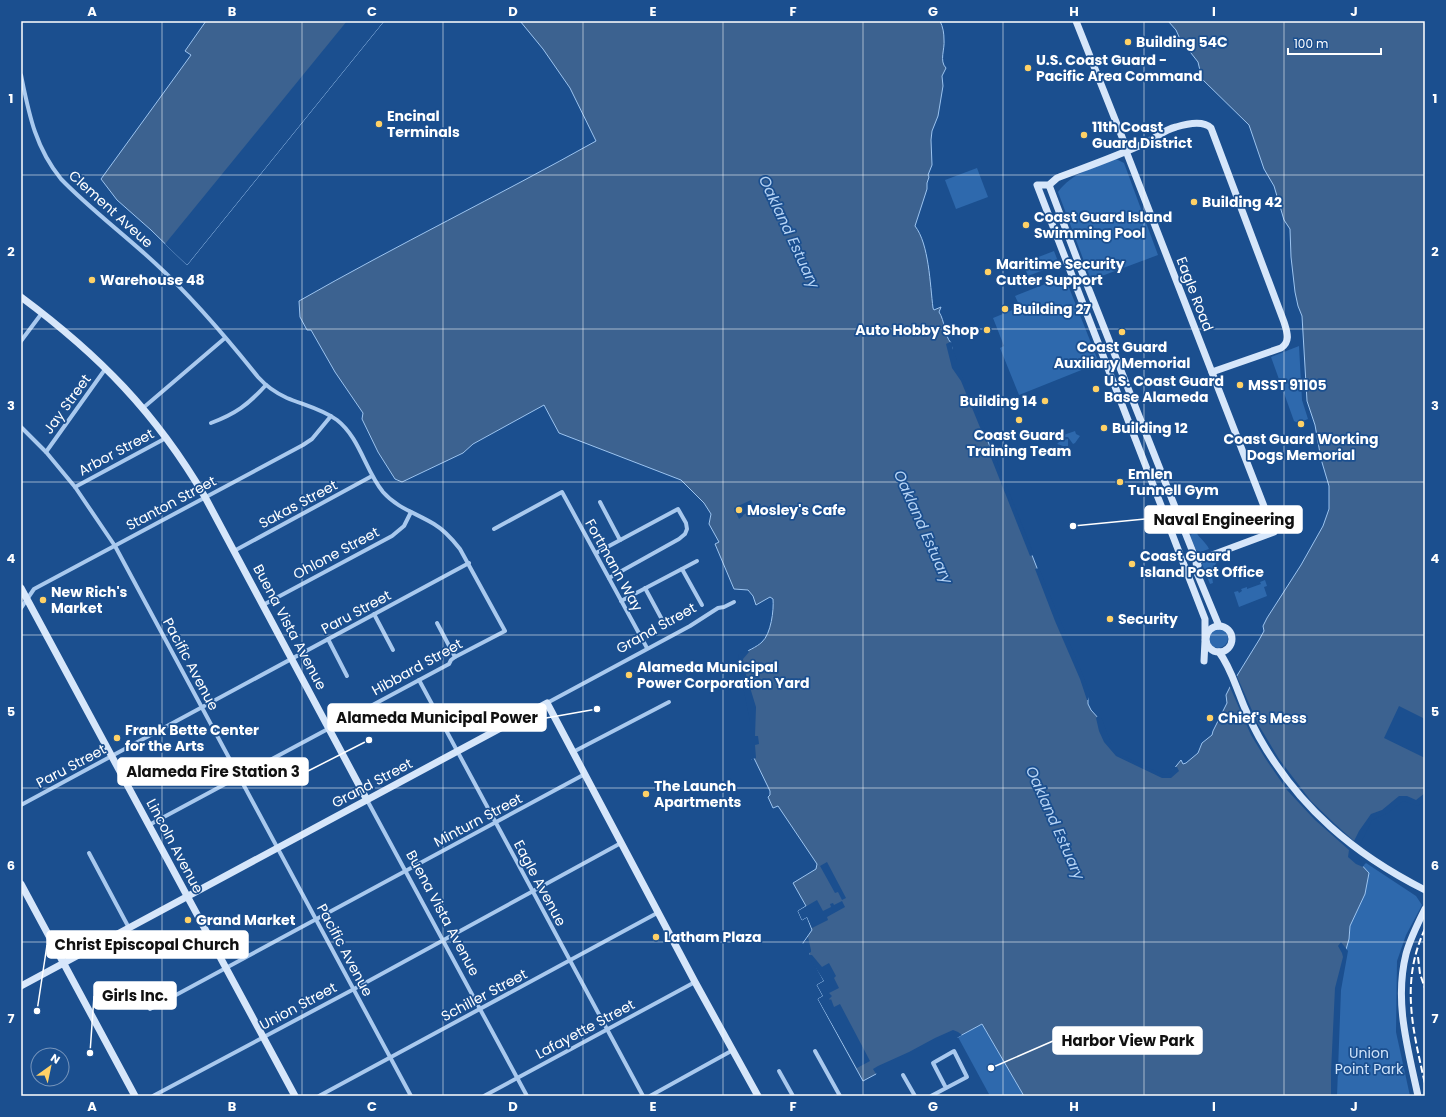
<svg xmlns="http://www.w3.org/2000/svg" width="1446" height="1117" font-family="Poppins,sans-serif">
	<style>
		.green { fill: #2e69ad }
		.water { fill: #3c6290; stroke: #9cc4f0 }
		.pier { fill: #1b4f8f }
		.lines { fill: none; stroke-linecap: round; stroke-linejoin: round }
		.street { stroke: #a9c9ee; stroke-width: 4 }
		.secondary { stroke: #d6e6fa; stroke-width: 7 }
		.rail { stroke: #fff; stroke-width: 2; stroke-dasharray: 7 3; stroke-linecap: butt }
		.grid { fill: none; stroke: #fff; stroke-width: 1; stroke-opacity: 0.55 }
		.poi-dot { fill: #ffd166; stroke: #1b4f8f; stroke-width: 1.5 }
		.labels { text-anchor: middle; stroke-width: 3.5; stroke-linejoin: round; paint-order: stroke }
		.poi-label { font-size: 14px; font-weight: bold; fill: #fff; stroke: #1b4f8f; text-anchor: start }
		.street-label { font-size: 14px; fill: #fff; stroke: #1b4f8f }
		.park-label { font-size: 14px; fill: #cfe3fa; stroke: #1b4f8f }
		.water-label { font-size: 15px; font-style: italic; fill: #b5d3f5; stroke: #1b4f8f }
		.leader { fill: none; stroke: #fff; stroke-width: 1.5 }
		.callout-dot { fill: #fff; stroke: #1b4f8f; stroke-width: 1.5 }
		.callout { fill: #fff; stroke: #fff; stroke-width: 1.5 }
		.callout-label { font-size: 15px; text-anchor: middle; font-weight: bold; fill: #111 }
		.neatline { fill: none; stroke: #fff; stroke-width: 1.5 }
		.grid-label { font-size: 13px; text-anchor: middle; font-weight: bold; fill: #fff }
	</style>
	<rect width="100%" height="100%" fill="#1b4f8f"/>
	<g class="green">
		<path d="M1116 159 1124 163 1158 255 1091 280 1058 192C1072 173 1094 167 1116 159Z"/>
		<polygon points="977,168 988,197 956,209 945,180"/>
		<polygon points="1054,251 1059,264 1028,276 1023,263"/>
		<polygon points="1063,277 1066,280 1099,363 1019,395 1000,348 1004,346 993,318 1020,307 1015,296"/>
		<polygon points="1299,346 1302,400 1308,419 1298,423 1294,421 1271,357"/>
		<polygon points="1075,431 1076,434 1080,436 1075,443 1073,444 1068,437 1064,437 1063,440 1068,439 1068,446 1063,446 1057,444 1060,441 1058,437"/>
		<path d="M1196 532C1200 539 1206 542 1209 549L1200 552 1196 550 1190 535Z"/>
		<polygon points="1219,556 1219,559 1211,571 1213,583 1210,584 1202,564 1204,562"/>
		<polygon points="1265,580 1267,586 1264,587 1267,596 1239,607 1234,592 1238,591 1239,593 1242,591 1241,589 1247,587 1247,589 1261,584 1260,582"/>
		<circle cx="1218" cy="638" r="10"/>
		<polygon points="1366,863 1416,896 1422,905 1406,935 1397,961 1396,1032 1410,1096 1335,1096 1340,875 1362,867"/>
		<polygon points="982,1024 1024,1096 990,1096 958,1037"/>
	</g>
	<g class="water">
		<polygon points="206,21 384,21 187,265 151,230 117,200 101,179 191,55 185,51"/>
		<path d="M520 21H940C943 27 944 33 944 40 945 49 939 61 946 68L942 76 943 86 938 116 932 131 931 140 932 165 928 175 929 177 927 183V189L915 226C929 244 930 284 933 308L934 310 941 307 939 312C945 321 944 335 951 343L955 368 963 382 987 439 1037 568 1085 685 1088 695V704L1091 710 1100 720 1109 744 1122 757 1164 777 1173 774V770L1181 760 1183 764 1186 763 1198 753 1202 743 1212 735 1213 731 1227 703 1226 695 1230 687 1259 640 1264 631 1263 626 1267 618 1301 565 1323 526 1329 509V486L1321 459 1315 425 1307 401 1302 316 1298 306 1295 292 1291 257 1290 229 1284 220 1274 186 1264 169 1249 125 1202 79 1198 62 1180 39 1176 30 1168 21H1425V798L1417 804 1402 799 1371 819 1358 846V861L1369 873 1365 894 1350 926 1349 939 1345 953 1339 990 1335 1096H1024L982 1024 958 1037 949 1036 879 1071 876 1074 863 1081 818 999 823 996 817 985 824 981 803 943 812 930 807 917 802 920 798 911 806 906 793 883 816 869 817 864 778 806 773 808 768 797 770 795V791L754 758 751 759 752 722 740 655C747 651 757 647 762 642 771 634 774 610 773 599L770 597 756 605 753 596 748 590 734 589 715 544 719 542 709 524 711 514 704 503 681 480 559 433 544 405 473 444 463 453 402 482 395 479 378 452 362 419 363 413 335 372 311 330H307L300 317 299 301C397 245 498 196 596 141L570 88 543 49Z"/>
	</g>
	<g class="pier">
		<polygon points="347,21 384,21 187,265 165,244"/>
		<polygon points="950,342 953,343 952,347 957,360 957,367 965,382 990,441 986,442 961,381 952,368 946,344"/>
		<polygon points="994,454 1034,555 1030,556 990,455"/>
		<polygon points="751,500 755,508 743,515 743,516 739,519 734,508"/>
		<polygon points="1039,568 1087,685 1090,694 1088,700 1087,700 1080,679 1055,621 1035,569"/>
		<polygon points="747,649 749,652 743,659 744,668 756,707 755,736 758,736 759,744 755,745 756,758 750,760 750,722 738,661 739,654"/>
		<polygon points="1236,674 1258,724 1279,759 1311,801 1335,824 1354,841 1359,831 1371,814 1382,810 1399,796 1407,796 1416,800 1425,793 1425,801 1418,806 1403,801 1388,813 1372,820 1359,847 1359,860 1364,865 1363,867 1356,864 1348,857 1349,850 1315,820 1300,804 1287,790 1265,758 1251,735 1229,685"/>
		<polygon points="1399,706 1425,719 1425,758 1384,738"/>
		<polygon points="1099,715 1102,719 1111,743 1123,756 1164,775 1171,773 1173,767 1177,767 1179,771 1171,778 1162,778 1116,756 1104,742 1099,731 1096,718"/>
		<polygon points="827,862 846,898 842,900 838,892 835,893 820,866"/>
		<polygon points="817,900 823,911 831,907 830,904 833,903 834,905 842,901 845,907 827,917 828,920 812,928 807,917 802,920 798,911"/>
		<polygon points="808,937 811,950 811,952 809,953 810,955 812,955 822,967 829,963 836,976 834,978 839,988 829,993 832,996 829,999 830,1000 831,999 834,1007 840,1004 870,1061 857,1068 818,999 823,996 817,985 824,981 803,948 802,945"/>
		<polygon points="1341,942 1348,951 1341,990 1337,1096 1331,1096 1331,1072 1335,988 1343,957 1342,953 1338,946"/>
		<polygon points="953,1030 958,1032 962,1035 955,1039 951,1037 879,1073 876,1074 873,1069 878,1066 909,1052 935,1038"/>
	</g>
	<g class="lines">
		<g class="street">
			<path d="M21 75C29 114 35 147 61 179 90 209 125 235 156 264 194 299 226 337 258 377 266 386 276 393 287 398 304 405 322 409 337 420 360 438 365 470 383 492 397 508 416 513 434 524 444 530 453 540 460 549L505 631 455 657 451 660 449 664 149 825"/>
			<polyline points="21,341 42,313"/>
			<polyline points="143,408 225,338"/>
			<path d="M211 423C235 414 248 405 266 385"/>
			<polyline points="21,427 46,452 75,487 115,546 411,1096"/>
			<polyline points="46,452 106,368"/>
			<polyline points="75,487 166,438"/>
			<polyline points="600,502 620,540"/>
			<polyline points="494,529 562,492 647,648"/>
			<polyline points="234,551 372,476"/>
			<polyline points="596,553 678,509 686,523 687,529 685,534 679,539 609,578"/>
			<polyline points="682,569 702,605"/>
			<polyline points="645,588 665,625"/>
			<polyline points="621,601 697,561"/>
			<polyline points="263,605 392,536 404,526 411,512"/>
			<polyline points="21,608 34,589 303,445 312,439 331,416"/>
			<polyline points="374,614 393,650"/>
			<polyline points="437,623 455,657"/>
			<polyline points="328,639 347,676"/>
			<polyline points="419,680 643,1096"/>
			<polyline points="547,703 690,626 718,608 724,607 734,602"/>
			<polyline points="573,752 669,702"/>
			<polyline points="367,800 527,1096"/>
			<polyline points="21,805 469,563"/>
			<polyline points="89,853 129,928"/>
			<polyline points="150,1009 585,774"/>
			<polyline points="815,1051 840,1096"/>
			<polyline points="779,1071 793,1096"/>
			<polyline points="903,1075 915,1096"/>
			<polyline points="153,1096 354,989 621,843"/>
			<polyline points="319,1096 659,912"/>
			<polyline points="484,1096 695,982"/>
			<polyline points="650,1096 733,1050"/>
			<polyline points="931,1096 967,1077 954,1051 933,1063 946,1088"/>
		</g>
		<g class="secondary">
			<polyline points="1076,21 1126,147 1126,151 1274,532 1196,561 1197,573 1219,626"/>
			<polyline points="1049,185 1080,267 1198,565"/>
			<path d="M21 297C99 355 156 413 205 497L367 800"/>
			<polyline points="21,588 295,1096"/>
			<circle cx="1219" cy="639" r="13"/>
			<path d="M1205 639V619L1037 185H1049L1057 178C1086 167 1115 157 1143 144 1155 139 1163 130 1176 127 1186 124 1203 120 1211 128L1284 322C1287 332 1291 341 1281 348L1212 372"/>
			<path d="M1219 652C1229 665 1234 681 1240 696 1245 710 1252 724 1259 737 1299 808 1354 854 1425 890"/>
			<polyline points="1204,661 1205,641"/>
			<polyline points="21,884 135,1096"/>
			<polyline points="21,986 547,703 695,982 758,1096"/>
			<path d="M1418 1096C1408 1049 1394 1002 1406 954 1410 939 1418 923 1425 909"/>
		</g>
		<g class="rail">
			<path d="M1425 929C1400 982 1413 1030 1425 1084"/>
			<polyline points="1418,957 1420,974 1425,988"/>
		</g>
	</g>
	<path class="grid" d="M162 21V1096M302 21V1096M443 21V1096M583 21V1096M723 21V1096M863 21V1096M1003 21V1096M1144 21V1096M1284 21V1096M21 175H1425M21 329H1425M21 482H1425M21 635H1425M21 788H1425M21 942H1425"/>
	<g class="poi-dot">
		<circle cx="1128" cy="42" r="4"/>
		<circle cx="1028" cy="68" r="4"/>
		<circle cx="379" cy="124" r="4"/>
		<circle cx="1084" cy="135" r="4"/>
		<circle cx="1194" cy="202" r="4"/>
		<circle cx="1026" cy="225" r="4"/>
		<circle cx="988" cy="272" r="4"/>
		<circle cx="92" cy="280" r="4"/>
		<circle cx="1005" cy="309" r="4"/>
		<circle cx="987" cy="330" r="4"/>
		<circle cx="1122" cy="332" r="4"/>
		<circle cx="1240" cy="385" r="4"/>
		<circle cx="1096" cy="389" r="4"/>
		<circle cx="1045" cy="401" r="4"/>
		<circle cx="1019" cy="420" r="4"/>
		<circle cx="1301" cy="424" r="4"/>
		<circle cx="1104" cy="428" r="4"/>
		<circle cx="1120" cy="482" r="4"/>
		<circle cx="739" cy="510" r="4"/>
		<circle cx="1132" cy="564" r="4"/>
		<circle cx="43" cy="600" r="4"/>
		<circle cx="1110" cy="619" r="4"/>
		<circle cx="629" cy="675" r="4"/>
		<circle cx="1210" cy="718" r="4"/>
		<circle cx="117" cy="738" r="4"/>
		<circle cx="646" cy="794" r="4"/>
		<circle cx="188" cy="920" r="4"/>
		<circle cx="656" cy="937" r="4"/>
	</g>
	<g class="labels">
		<g class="poi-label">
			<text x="1136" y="47">Building 54C</text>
			<text x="1036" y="65">U.S. Coast Guard -<tspan x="1036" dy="16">Pacific Area Command</tspan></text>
			<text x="387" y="121">Encinal<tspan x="387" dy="16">Terminals</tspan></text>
			<text x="1092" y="132">11th Coast<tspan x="1092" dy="16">Guard District</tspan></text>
			<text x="1202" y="207">Building 42</text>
			<text x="1034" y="222">Coast Guard Island<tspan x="1034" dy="16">Swimming Pool</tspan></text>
			<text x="996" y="269">Maritime Security<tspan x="996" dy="16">Cutter Support</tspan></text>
			<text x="100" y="285">Warehouse 48</text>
			<text x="1013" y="314">Building 27</text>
			<text x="979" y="335" text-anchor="end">Auto Hobby Shop</text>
			<text x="1122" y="352" text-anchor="middle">Coast Guard<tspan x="1122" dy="16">Auxiliary Memorial</tspan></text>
			<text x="1104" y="386">U.S. Coast Guard<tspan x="1104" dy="16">Base Alameda</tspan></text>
			<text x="1248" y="390">MSST 91105</text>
			<text x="1037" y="406" text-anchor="end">Building 14</text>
			<text x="1112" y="433">Building 12</text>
			<text x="1019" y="440" text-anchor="middle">Coast Guard<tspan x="1019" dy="16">Training Team</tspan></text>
			<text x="1301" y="444" text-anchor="middle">Coast Guard Working<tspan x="1301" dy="16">Dogs Memorial</tspan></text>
			<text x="1128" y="479">Emlen<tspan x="1128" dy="16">Tunnell Gym</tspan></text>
			<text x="747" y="515">Mosley's Cafe</text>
			<text x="1140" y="561">Coast Guard<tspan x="1140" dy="16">Island Post Office</tspan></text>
			<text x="51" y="597">New Rich's<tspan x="51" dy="16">Market</tspan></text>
			<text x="1118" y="624">Security</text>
			<text x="637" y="672">Alameda Municipal<tspan x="637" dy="16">Power Corporation Yard</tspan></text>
			<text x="1218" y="723">Chief's Mess</text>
			<text x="125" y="735">Frank Bette Center<tspan x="125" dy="16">for the Arts</tspan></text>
			<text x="654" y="791">The Launch<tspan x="654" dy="16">Apartments</tspan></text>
			<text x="196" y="925">Grand Market</text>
			<text x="664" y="942">Latham Plaza</text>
		</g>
		<g class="street-label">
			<text transform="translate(111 209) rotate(42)" y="5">Clement Aveue</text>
			<text transform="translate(1195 294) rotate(69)" y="5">Eagle Road</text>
			<text transform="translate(67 404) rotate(-54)" y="5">Jay Street</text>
			<text transform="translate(116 452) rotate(-28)" y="5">Arbor Street</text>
			<text transform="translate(171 503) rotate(-28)" y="5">Stanton Street</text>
			<text transform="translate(298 504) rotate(-28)" y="5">Sakas Street</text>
			<text transform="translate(336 553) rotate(-28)" y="5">Ohlone Street</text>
			<text transform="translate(614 565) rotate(61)" y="5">Fortmann Way</text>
			<text transform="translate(356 612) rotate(-28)" y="5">Paru Street</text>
			<text transform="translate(290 627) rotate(62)" y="5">Buena Vista Avenue</text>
			<text transform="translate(656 628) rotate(-29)" y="5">Grand Street</text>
			<text transform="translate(191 664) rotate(62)" y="5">Pacific Avenue</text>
			<text transform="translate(417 667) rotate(-29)" y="5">Hibbard Street</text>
			<text transform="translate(71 766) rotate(-28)" y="5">Paru Street</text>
			<text transform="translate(372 783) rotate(-28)" y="5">Grand Street</text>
			<text transform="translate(478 820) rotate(-28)" y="5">Minturn Street</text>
			<text transform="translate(175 846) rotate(62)" y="5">Lincoln Avenue</text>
			<text transform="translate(540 883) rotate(62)" y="5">Eagle Avenue</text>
			<text transform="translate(443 913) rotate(62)" y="5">Buena Vista Avenue</text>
			<text transform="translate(345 950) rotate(62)" y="5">Pacific Avenue</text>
			<text transform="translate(484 995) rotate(-28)" y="5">Schiller Street</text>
			<text transform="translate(298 1006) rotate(-28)" y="5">Union Street</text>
			<text transform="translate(585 1029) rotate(-28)" y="5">Lafayette Street</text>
		</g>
		<g class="park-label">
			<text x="1369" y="1058">Union<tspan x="1369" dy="16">Point Park</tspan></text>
		</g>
		<g class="water-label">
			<text transform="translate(789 232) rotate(65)" y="5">Oakland Estuary</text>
			<text transform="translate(923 527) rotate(66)" y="5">Oakland Estuary</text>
			<text transform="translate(1055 823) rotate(66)" y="5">Oakland Estuary</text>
		</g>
	</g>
	<path class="leader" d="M1073 526L1145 519M597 709L546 718M369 740L308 771M37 1011L47 945M90 1053L94 996M991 1068L1053 1041"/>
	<g class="callout-dot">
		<circle cx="1073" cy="526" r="4"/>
		<circle cx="597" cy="709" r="4"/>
		<circle cx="369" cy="740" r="4"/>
		<circle cx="37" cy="1011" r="4"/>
		<circle cx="90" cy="1053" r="4"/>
		<circle cx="991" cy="1068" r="4"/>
	</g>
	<g class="callout">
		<rect x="1145" y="506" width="157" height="27" rx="4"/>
		<rect x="328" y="704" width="218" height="27" rx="4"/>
		<rect x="118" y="758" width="190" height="27" rx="4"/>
		<rect x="47" y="931" width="201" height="27" rx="4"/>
		<rect x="94" y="982" width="82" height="27" rx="4"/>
		<rect x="1053" y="1027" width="149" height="27" rx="4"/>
	</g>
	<g class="callout-label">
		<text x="1224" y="525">Naval Engineering</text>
		<text x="437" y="723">Alameda Municipal Power</text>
		<text x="213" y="777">Alameda Fire Station 3</text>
		<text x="147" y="950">Christ Episcopal Church</text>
		<text x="135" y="1001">Girls Inc.</text>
		<text x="1128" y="1046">Harbor View Park</text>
	</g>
	<rect width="1446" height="1117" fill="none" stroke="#1b4f8f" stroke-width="44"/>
	<g transform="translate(50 1067) rotate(33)"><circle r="19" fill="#1b4f8f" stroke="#7695bc"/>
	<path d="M0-3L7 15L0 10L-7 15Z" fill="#ffd166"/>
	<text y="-6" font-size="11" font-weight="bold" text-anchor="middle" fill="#ffffff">N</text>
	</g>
	<path d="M1288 48v6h93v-6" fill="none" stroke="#ffffff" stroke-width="2"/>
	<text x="1294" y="48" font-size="12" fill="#ffffff" stroke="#1b4f8f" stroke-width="3" paint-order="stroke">100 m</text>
	<rect x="22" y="22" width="1402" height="1073" class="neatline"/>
	<g class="grid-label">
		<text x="92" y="16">A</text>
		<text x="232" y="16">B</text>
		<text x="372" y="16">C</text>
		<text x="513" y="16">D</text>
		<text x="653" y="16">E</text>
		<text x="793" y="16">F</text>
		<text x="933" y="16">G</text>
		<text x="1074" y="16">H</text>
		<text x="1214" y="16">I</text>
		<text x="1354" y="16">J</text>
		<text x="11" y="103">1</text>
		<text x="1435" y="103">1</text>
		<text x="11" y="256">2</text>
		<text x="1435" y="256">2</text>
		<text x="11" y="410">3</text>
		<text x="1435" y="410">3</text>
		<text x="11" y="563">4</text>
		<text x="1435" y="563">4</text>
		<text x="11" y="716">5</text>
		<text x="1435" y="716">5</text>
		<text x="11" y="870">6</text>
		<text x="1435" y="870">6</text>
		<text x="11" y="1023">7</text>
		<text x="1435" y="1023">7</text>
		<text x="92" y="1111">A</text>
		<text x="232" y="1111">B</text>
		<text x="372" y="1111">C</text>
		<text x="513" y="1111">D</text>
		<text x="653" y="1111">E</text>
		<text x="793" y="1111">F</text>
		<text x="933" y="1111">G</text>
		<text x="1074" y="1111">H</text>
		<text x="1214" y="1111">I</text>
		<text x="1354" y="1111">J</text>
	</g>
</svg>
